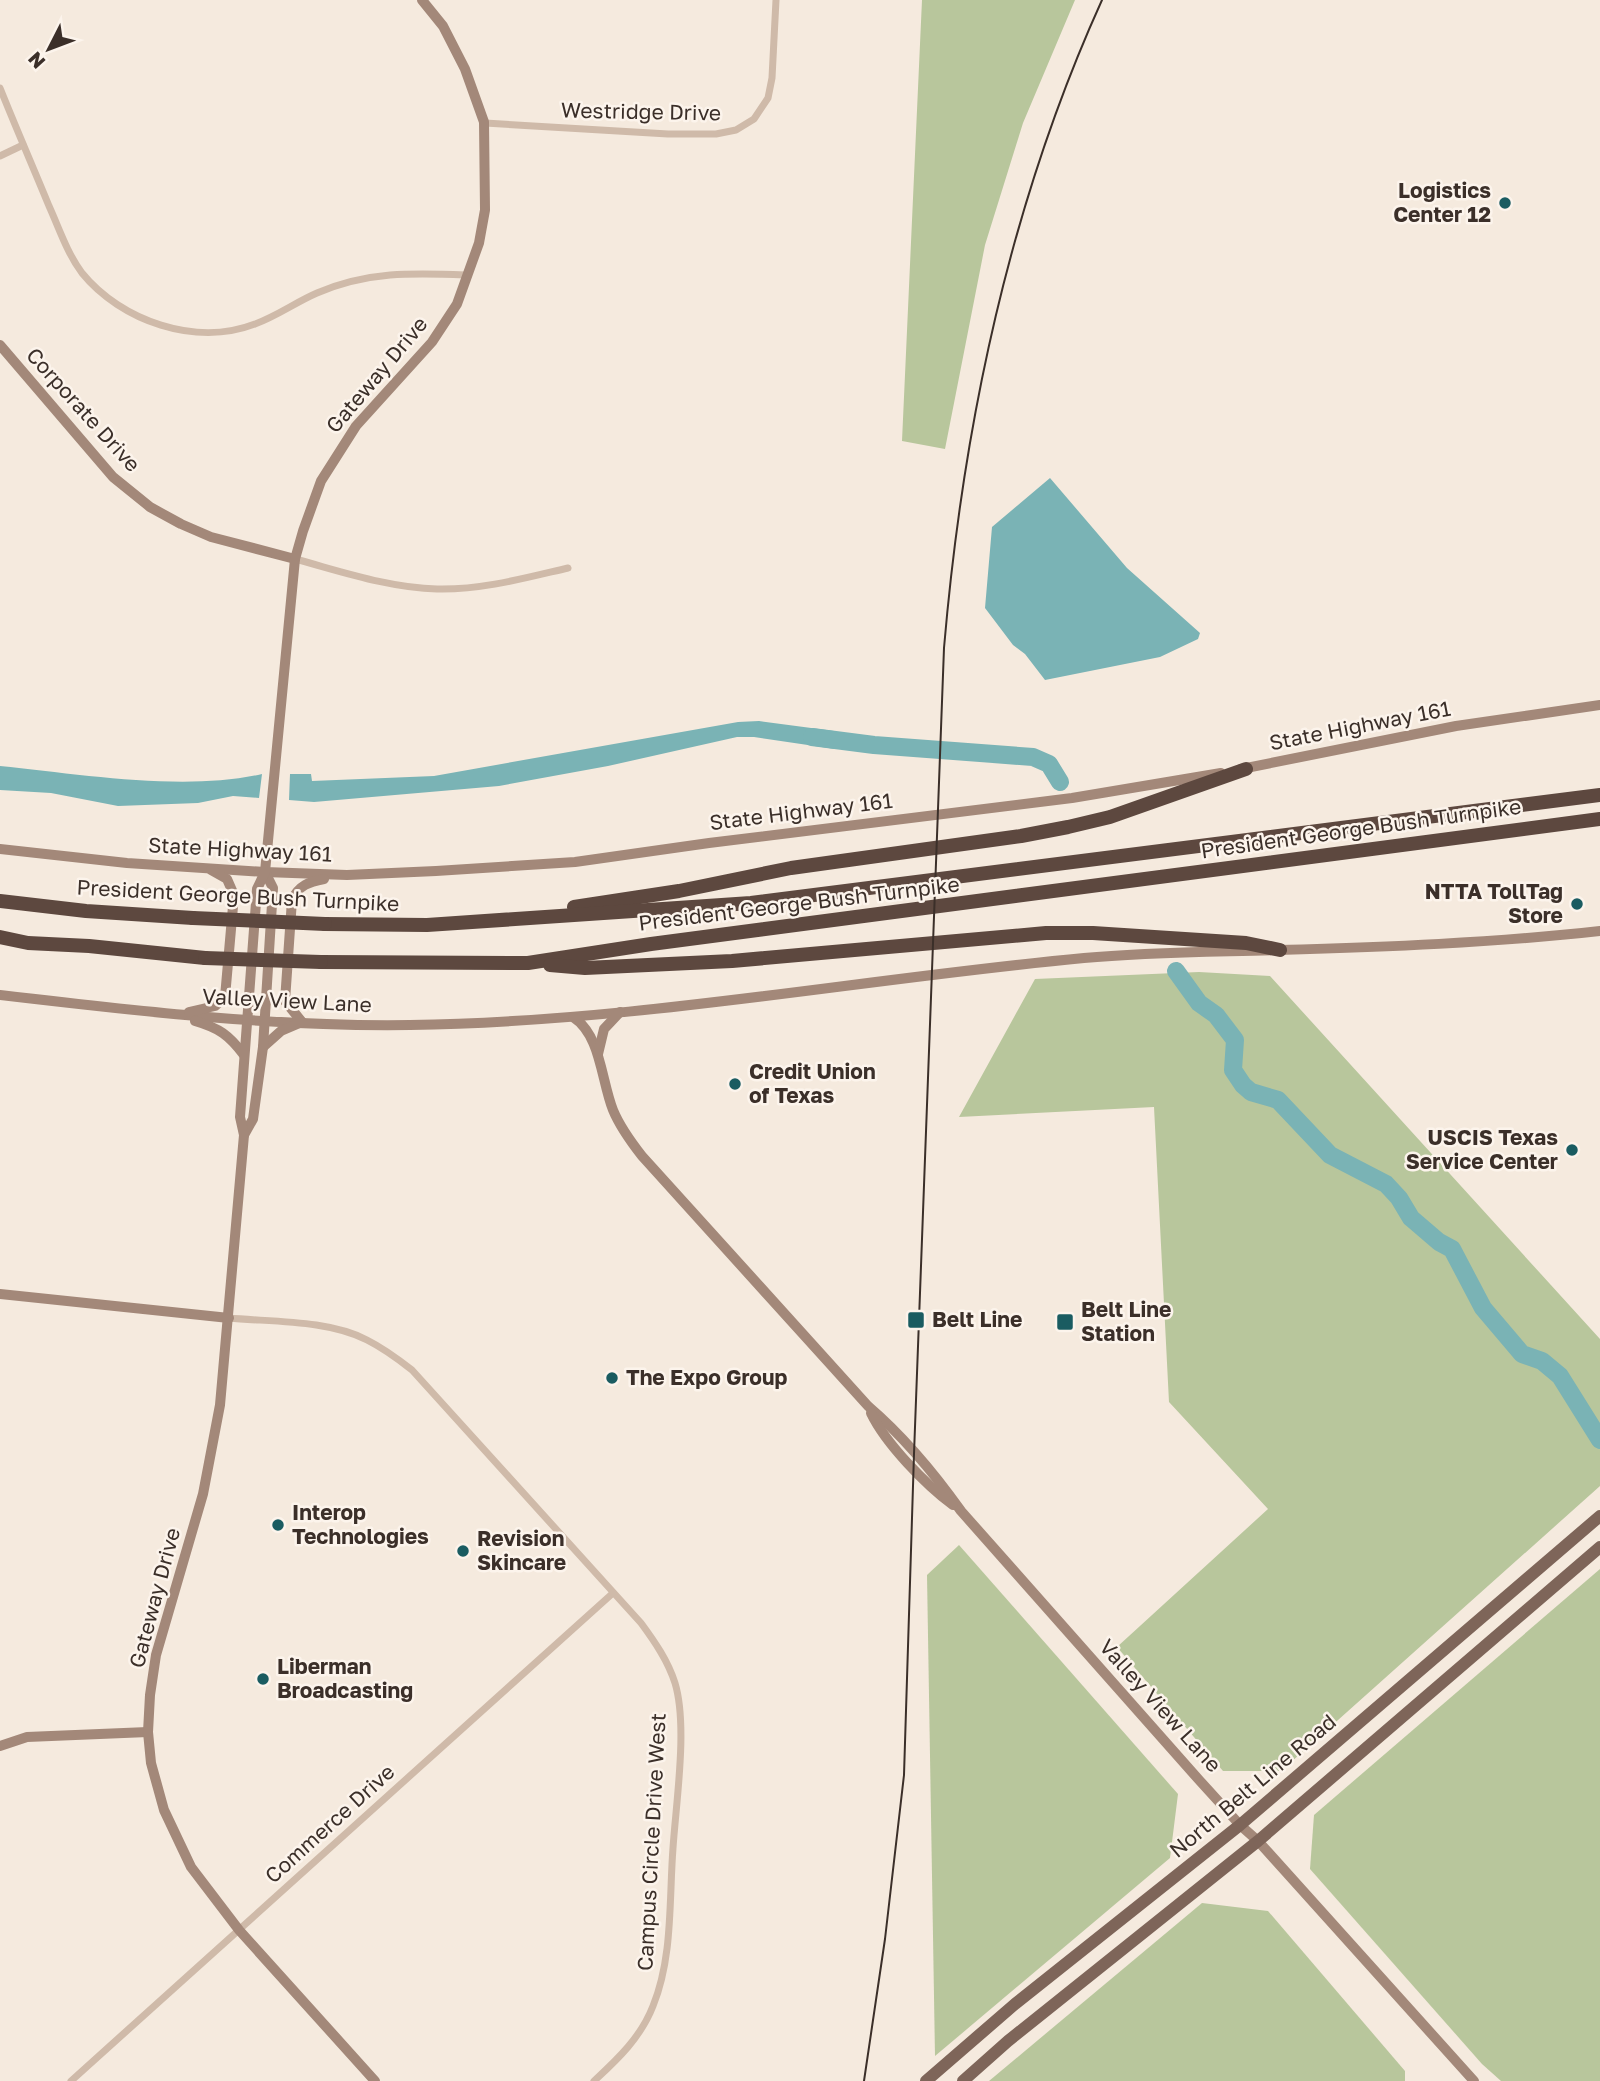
<svg xmlns="http://www.w3.org/2000/svg" width="1600" height="2081" font-family="'Golos Text',sans-serif">
	<style>
		.green { fill: #b8c69c }
		.water { fill: #7ab3b5 }
		.lines { fill: none; stroke-linecap: round; stroke-linejoin: round }
		.river { stroke: #7ab3b5; stroke-width: 18 }
		.street { stroke: #cfbaa9; stroke-width: 7 }
		.secondary { stroke: #a38879; stroke-width: 10 }
		.primary { stroke: #7e6559; stroke-width: 12 }
		.highway { stroke: #5d483f; stroke-width: 14 }
		.tram { stroke: #3b2f29; stroke-width: 2 }
		.highway-bridge { stroke: #5d483f; stroke-width: 14 }
		.poi-dot { fill: #1a5c61; stroke: #fcf4ec; stroke-width: 2.5 }
		.labels { text-anchor: middle; stroke-width: 5; stroke-linejoin: round; paint-order: stroke }
		.street-label { font-size: 21px; fill: #3b2f29; stroke: #fcf4ec }
		.poi-label { font-size: 21px; font-weight: bold; fill: #3b2f29; stroke: #fcf4ec; text-anchor: start }
	</style>
	<rect width="100%" height="100%" fill="#f5eade"/>
	<g class="green">
		<polygon points="922,0 1075,0 1023,123 985,245 945,449 902,441"/>
		<polygon points="1199,972 1270,976 1600,1339 1600,1486 1281,1771 1223,1771 1117,1647 1268,1509 1169,1402 1154,1107 959,1117 1035,979"/>
		<polygon points="959,1545 1178,1794 1170,1858 935,2056 927,1575"/>
		<polygon points="1600,1569 1600,2081 1501,2081 1482,2064 1310,1869 1314,1815"/>
		<polygon points="1202,1903 1268,1911 1405,2071 1405,2081 989,2081"/>
	</g>
	<g class="water">
		<polygon points="1050,478 1127,568 1200,633 1198,639 1160,657 1045,680 1025,654 1013,645 985,608 992,527"/>
		<polygon points="759,721 834,731 835,749 754,737 737,737 608,766 499,786 314,802 289,800 290,774 311,774 312,781 434,776 738,722"/>
		<path d="M0 766C80 774 184 792 262 774L259 798 233 796 198 803 118 806 51 793 0 790Z"/>
	</g>
	<g class="lines">
		<g class="river">
			<polyline points="812,737 874,745 1033,757 1049,764 1060,782"/>
			<polyline points="1176,971 1199,1003 1216,1015 1235,1040 1233,1070 1243,1085 1251,1092 1278,1100 1330,1155 1386,1184 1399,1198 1411,1218 1439,1242 1452,1249 1483,1308 1522,1354 1542,1361 1560,1376 1600,1440"/>
		</g>
		<g class="street">
			<path d="M0 88C16 128 33 167 49 206 59 228 67 253 82 273 121 321 196 347 255 324 277 316 296 302 317 293 369 271 413 273 468 275"/>
			<polyline points="485,123 668,134 716,134 736,130 754,119 768,98 772,78 776,0"/>
			<polyline points="0,156 23,145"/>
			<path d="M295 559C340 571 389 588 437 589 482 590 525 578 568 568"/>
			<path d="M229 1318C272 1322 329 1320 367 1340 383 1348 398 1359 412 1370L641 1623C655 1642 668 1661 675 1683 688 1726 676 1802 673 1848 669 1900 673 1957 653 2006 641 2037 618 2059 594 2081"/>
			<polyline points="71,2081 613,1593"/>
		</g>
		<g class="secondary">
			<polyline points="0,345 113,477 150,507 181,524 211,537 295,559"/>
			<polyline points="1241,769 1456,726 1600,705"/>
			<polyline points="0,849 127,863 265,872 347,875 436,871 575,862 709,843 1072,798 1221,773"/>
			<path d="M0 995C136 1011 273 1027 410 1025 636 1022 860 979 1084 958 1149 952 1213 952 1278 950 1385 947 1493 943 1600 931"/>
			<polyline points="189,1012 215,1006 225,997 234,895 227,879 211,870"/>
			<path d="M573 1017C601 1035 601 1080 613 1110 620 1127 631 1142 642 1156L868 1406C903 1436 934 1473 961 1511L1200 1781 1240 1825 1258 1841 1474 2081"/>
			<path d="M195 1021C219 1028 229 1035 244 1055"/>
			<path d="M263 1047 281 1031 302 1022 285 1001 292 900C299 885 309 882 324 879"/>
			<polyline points="598,1054 604,1029 620,1012"/>
			<polyline points="244,1135 253,1119 263,1047 273,888 265,872"/>
			<polyline points="0,1294 229,1318"/>
			<path d="M871 1413C886 1444 925 1484 953 1505"/>
			<polyline points="0,1746 27,1737 148,1732"/>
			<polyline points="375,2081 239,1930 191,1867 164,1810 151,1763 148,1732 150,1695 156,1655 203,1494 220,1405 244,1135 240,1117 257,889 265,872 295,559 303,531 321,481 356,426 432,342 457,304 479,243 485,210 484,122 465,69 443,26 422,0"/>
		</g>
		<g class="primary">
			<polyline points="926,2081 1015,2004 1240,1825 1600,1516"/>
			<polyline points="963,2081 1008,2041 1258,1841 1600,1547"/>
		</g>
		<g class="highway">
			<polyline points="0,901 86,911 193,918"/>
			<polyline points="574,907 679,891 791,868 1021,836 1068,827 1110,817 1246,769"/>
			<polyline points="325,924 427,925 751,903 1600,795"/>
			<polyline points="0,937 28,943 89,946 205,958"/>
			<polyline points="321,962 528,963 651,944 1600,819"/>
			<polyline points="550,965 585,968 732,961 1046,933 1093,933 1246,943 1280,950"/>
		</g>
		<path class="tram" d="M864 2081 885 1939 904 1775 914 1454 944 648C963 425 1009 205 1102 0"/>
		<g class="highway-bridge">
			<polyline points="193,918 325,924"/>
			<polyline points="205,958 321,962"/>
		</g>
	</g>
	<g class="poi-dot">
		<circle cx="1505" cy="203" r="7"/>
		<circle cx="1577" cy="904" r="7"/>
		<circle cx="735" cy="1084" r="7"/>
		<circle cx="1572" cy="1150" r="7"/>
		<rect x="907" y="1311" width="18" height="18" rx="3.5"/>
		<rect x="1056" y="1313" width="18" height="18" rx="3.5"/>
		<circle cx="612" cy="1378" r="7"/>
		<circle cx="278" cy="1525" r="7"/>
		<circle cx="463" cy="1551" r="7"/>
		<circle cx="263" cy="1679" r="7"/>
	</g>
	<g class="labels">
		<g class="street-label">
			<text transform="translate(641 112) rotate(1)" y="7">Westridge Drive</text>
			<text transform="translate(377 375) rotate(-50)" y="7">Gateway Drive</text>
			<text transform="translate(83 410) rotate(48)" y="7">Corporate Drive</text>
			<text transform="translate(1360 726) rotate(-11)" y="7">State Highway 161</text>
			<text transform="translate(801 812) rotate(-7)" y="7">State Highway 161</text>
			<text transform="translate(1361 829) rotate(-8)" y="7">President George Bush Turnpike</text>
			<text transform="translate(240 850) rotate(3)" y="7">State Highway 161</text>
			<text transform="translate(238 896) rotate(3)" y="7">President George Bush Turnpike</text>
			<text transform="translate(799 904) rotate(-7)" y="7">President George Bush Turnpike</text>
			<text transform="translate(287 1001) rotate(3)" y="7">Valley View Lane</text>
			<text transform="translate(155 1598) rotate(-75)" y="7">Gateway Drive</text>
			<text transform="translate(1160 1706) rotate(48)" y="7">Valley View Lane</text>
			<text transform="translate(1253 1786) rotate(-40)" y="7">North Belt Line Road</text>
			<text transform="translate(330 1824) rotate(-42)" y="7">Commerce Drive</text>
			<text transform="translate(652 1842) rotate(-87)" y="7">Campus Circle Drive West</text>
		</g>
		<g class="poi-label">
			<text x="1491" y="198" text-anchor="end">Logistics<tspan x="1491" dy="24">Center 12</tspan></text>
			<text x="1563" y="899" text-anchor="end">NTTA TollTag<tspan x="1563" dy="24">Store</tspan></text>
			<text x="749" y="1079">Credit Union<tspan x="749" dy="24">of Texas</tspan></text>
			<text x="1558" y="1145" text-anchor="end">USCIS Texas<tspan x="1558" dy="24">Service Center</tspan></text>
			<text x="1081" y="1317">Belt Line<tspan x="1081" dy="24">Station</tspan></text>
			<text x="932" y="1327">Belt Line</text>
			<text x="626" y="1385">The Expo Group</text>
			<text x="292" y="1520">Interop<tspan x="292" dy="24">Technologies</tspan></text>
			<text x="477" y="1546">Revision<tspan x="477" dy="24">Skincare</tspan></text>
			<text x="277" y="1674">Liberman<tspan x="277" dy="24">Broadcasting</tspan></text>
		</g>
	</g>
	<g transform="translate(49 49) rotate(228)" stroke="#fcf4ec" stroke-width="5" paint-order="stroke">
	<path d="M0-5L12 26L0 18L-12 26Z" fill="#3b2f29"/>
	<text y="-10" font-size="19" font-weight="bold" text-anchor="middle" fill="#3b2f29">N</text>
	</g>
</svg>
